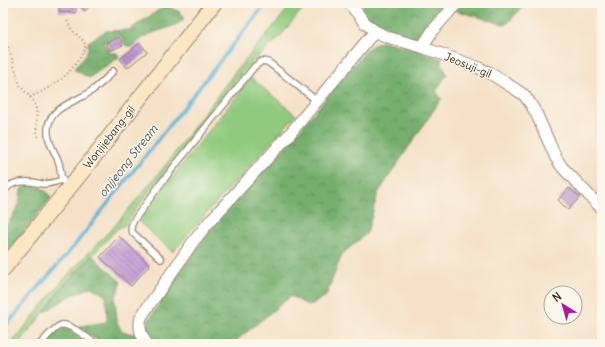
<svg xmlns="http://www.w3.org/2000/svg" width="605" height="347" font-family="Delius,sans-serif">
	<style>
		.green { fill: #90ca7e; stroke: #667a4e }
		.forest { fill: url(#forest-crowns); stroke: #586c46 }
		.lines { fill: none; stroke-linecap: round; stroke-linejoin: round }
		.stream { stroke: #5bb1d7; stroke-width: 3.5 }
		.building { fill: url(#building-back-hatch) }
		.lane-casing { stroke: #988672; stroke-width: 8 }
		.street-casing { stroke: #988672; stroke-width: 13 }
		.secondary-casing { stroke: #988672; stroke-width: 17 }
		.path { stroke: #988672; stroke-width: 2; stroke-dasharray: 1 3; stroke-linecap: butt }
		.lane { stroke: #fff; stroke-width: 5.5 }
		.street { stroke: #fff; stroke-width: 11 }
		.secondary { stroke: #fbe7c3; stroke-width: 15 }
		.labels { text-anchor: middle; stroke-width: 3; stroke-linejoin: round; paint-order: stroke }
		.street-label { font-size: 11px; fill: #3b2a1e; stroke: #fbf7ec }
		.water-label { font-size: 12px; font-style: italic; fill: #46595f; stroke: #fbf7ec }
	</style>
	<defs>
		<pattern id="forest-crowns" width="20" height="18" patternUnits="userSpaceOnUse"><rect width="20" height="18" fill="#74ae6d"/><path d="M2 6a3 3 0 1 1 6 0M12 15a3 3 0 1 1 6 0" fill="none" stroke="#608e59"/></pattern>
		<pattern id="building-back-hatch" width="6" height="6" patternUnits="userSpaceOnUse"><rect width="6" height="6" fill="#bc92d2"/><path d="M-1 5l2 2M0 0l6 6M5-1l2 2" fill="none" stroke="#9a77aa"/></pattern>
	</defs>
	<rect width="100%" height="100%" fill="#fbf7ec"/>
	<filter id="ink" filterUnits="userSpaceOnUse"><feTurbulence type="fractalNoise" baseFrequency=".025" numOctaves="2"/><feDisplacementMap in="SourceGraphic" scale="8" xChannelSelector="R" yChannelSelector="G"/><feConvolveMatrix kernelMatrix="1 2 1 2 8 2 1 2 1" color-interpolation-filters="sRGB"/></filter>
	<filter id="wash" filterUnits="userSpaceOnUse"><feTurbulence type="fractalNoise" baseFrequency=".012" numOctaves="4" result="noise"/><feDisplacementMap in="SourceGraphic" scale="16" xChannelSelector="R" yChannelSelector="G"/><feGaussianBlur stdDeviation="0.9" result="paint"/><feColorMatrix in="noise" values="0 0 0 0 0 0 0 0 0 0 0 0 0 0 0 0 0 1.4 0 .05"/><feComposite in="paint" operator="in"/></filter>
	<g filter="url(#wash)">
		<rect width="100%" height="100%" fill="#f5e1c7"/>
		<g class="green">
			<polygon points="293,3 307,3 279,38 251,63 240,75 168,169 143,200 125,225 118,228 62,287 44,312 19,344 11,344 59,285 76,266 117,223 164,167 235,72"/>
			<polygon points="251,78 296,115 187,235 173,252 139,222 166,185"/>
		</g>
		<g class="forest">
			<polygon points="364,3 452,3 425,36 418,42 411,42 377,27 363,12 363,6"/>
			<polygon points="460,3 526,3 506,25 454,10"/>
			<path d="M169 7 180 12 185 17C180 27 157 30 148 35 142 38 137 43 132 47L125 45 120 35 104 43 109 53H117L119 57 89 78 74 69C80 61 91 52 88 42L106 31 129 30 162 8Z"/>
			<path d="M383 41 408 47 442 59 441 62 447 74 436 91 441 99 378 193 367 233 342 254 326 296 309 306 291 296 232 344H152C147 333 144 332 149 320L186 263 214 225 292 139 367 49 375 44Z"/>
			<path d="M27 185C40 187 44 187 51 198L3 258V228L9 222 19 205 21 190Z"/>
			<polygon points="92,255 121,282 115,299 117,322 122,332 135,334 140,343 139,344 133,344 124,341 122,344 103,344 80,330 80,326 107,322 106,296 91,287 68,297 45,312 63,287"/>
			<polygon points="65,328 71,331 90,344 43,344 58,329"/>
		</g>
		<g class="lines">
			<polyline class="stream" points="3,329 74,246 266,3"/>
		</g>
		<g id="blocks">
			<g class="building">
				<polygon points="59,3 76,3 76,13 59,12"/>
				<polygon points="79,3 91,3 92,4 85,11 78,4"/>
				<polygon points="119,37 123,45 110,51 106,43"/>
				<polygon points="140,43 147,52 127,68 120,59"/>
				<polygon points="569,188 580,197 568,210 558,200"/>
				<polygon points="119,236 150,265 131,286 100,257"/>
			</g>
		</g>
	</g>
	<g filter="url(#ink)">
		<use href="#blocks" fill-opacity="0" stroke="#988672" stroke-width="1"/>
		<g class="lines">
			<g class="lane-casing">
				<g id="lane">
					<path d="M69 187C57 178 63 172 58 160 54 151 49 144 48 134 45 108 74 103 90 92 99 86 106 79 113 71"/>
					<path d="M3 193C9 182 20 181 31 182 35 182 39 184 43 184 50 184 56 182 62 180"/>
					<path d="M161 259 133 233C130 228 131 226 134 220L162 182 254 67 262 61 268 62 317 101"/>
					<path d="M40 344C45 339 55 327 61 325 69 323 89 339 96 344"/>
				</g>
			</g>
			<g class="street-casing">
				<g id="street">
					<polyline points="349,3 366,24 375,31 387,37 422,47 477,67 490,73 515,89 524,95 530,103 536,113 556,158 562,167 602,209"/>
					<polyline points="422,47 433,30 457,3"/>
					<path d="M147 344C141 335 138 328 141 317L193 242 209 222 288 136 375 31"/>
				</g>
			</g>
			<g class="secondary-casing">
				<polyline id="secondary" points="3,269 89,163 214,3"/>
			</g>
			<g class="path">
				<path d="M3 36 9 49 20 85C24 92 32 97 35 105 39 116 33 129 40 139"/>
				<path d="M30 97C43 92 61 81 70 71 73 67 76 63 79 59 82 54 86 50 85 44 82 36 70 33 67 19"/>
			</g>
			<use href="#lane" class="lane"/>
			<use href="#street" class="street"/>
			<use href="#secondary" class="secondary"/>
		</g>
	</g>
	<g class="labels">
		<g class="street-label">
			<text transform="translate(468 65) rotate(22)" y="4">Jeosuji-gil</text>
			<text transform="translate(109 137) rotate(-52)" y="4">Wonjijebang-gil</text>
		</g>
		<g class="water-label">
			<text transform="translate(128 161) rotate(-52)" y="4">onjjeong Stream</text>
		</g>
	</g>
	<rect width="605" height="347" fill="none" stroke="#fbf7ec" stroke-width="16"/>
	<g transform="translate(563 305) rotate(323)"><circle r="19" fill="#fbf7ec" stroke="#aea59a"/>
	<path d="M0-3L7 15L0 10L-7 15Z" fill="#b5179e"/>
	<text y="-6" font-size="11" font-weight="bold" text-anchor="middle" fill="#3b2a1e">N</text>
	</g>
</svg>
